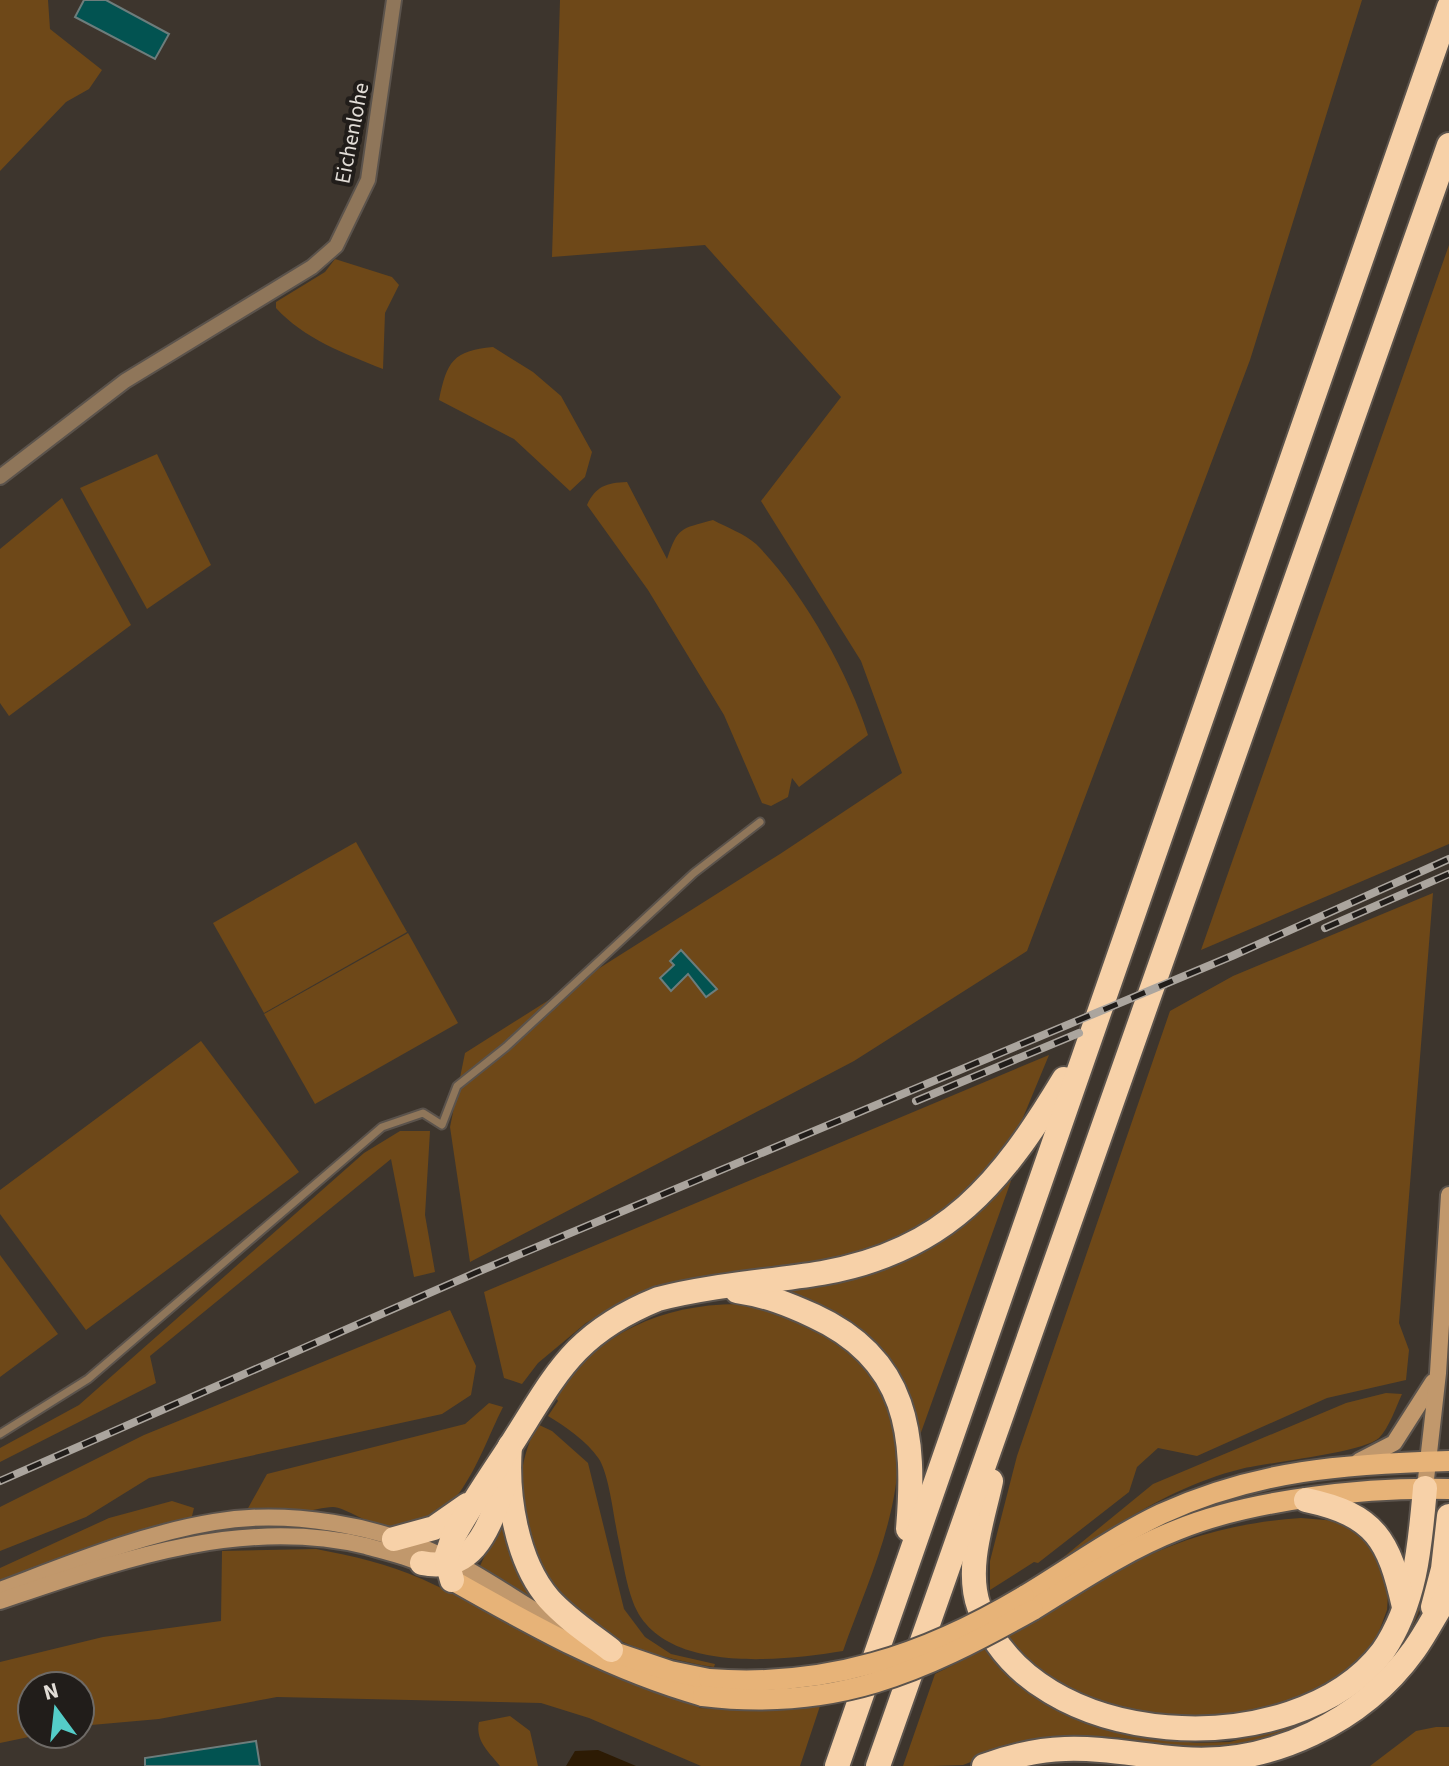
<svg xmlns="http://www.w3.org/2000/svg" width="1449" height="1766" font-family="'Source Sans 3',sans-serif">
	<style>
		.green { fill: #6e4818 }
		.water { fill: #2d1b04 }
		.building { fill: #025351; stroke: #6d7d7c; stroke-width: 2 }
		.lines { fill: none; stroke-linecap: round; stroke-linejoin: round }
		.service-casing { stroke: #5b534c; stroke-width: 11 }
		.minor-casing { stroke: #5b534c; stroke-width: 18 }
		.secondary-casing { stroke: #5b534c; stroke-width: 20 }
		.primary-casing { stroke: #5b534c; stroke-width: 24 }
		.motorway-casing { stroke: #5b534c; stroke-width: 28 }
		.service { stroke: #8f765a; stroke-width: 7 }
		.minor { stroke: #8f765a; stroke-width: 14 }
		.secondary { stroke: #c1986c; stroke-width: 16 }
		.primary { stroke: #e7b378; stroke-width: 20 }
		.motorway { stroke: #f7d1a8; stroke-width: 24 }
		.rail-casing { stroke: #aba59e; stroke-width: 8 }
		.rail { stroke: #211d1a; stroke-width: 5; stroke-dasharray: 15; stroke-linecap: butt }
		.primary-bridge-casing { stroke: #5b534c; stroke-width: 24; stroke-linecap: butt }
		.primary-bridge { stroke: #e7b378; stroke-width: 20 }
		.labels { text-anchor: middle; stroke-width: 8; stroke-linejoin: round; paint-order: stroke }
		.street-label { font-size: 22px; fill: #e2ddd7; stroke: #211d1a }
	</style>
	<rect width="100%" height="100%" fill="#3d352d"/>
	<g class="green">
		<polygon points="0,0 48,0 50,29 102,70 89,89 66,102 0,171"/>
		<polygon points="560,0 1362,0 1250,360 1027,951 854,1061 470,1262 450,1127 465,1053 780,854 902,773 861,661 761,501 841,397 705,245 552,257"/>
		<polygon points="1449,245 1449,844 1201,950"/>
		<path d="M335 259 392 277 399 285 385 313 383 369C345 354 303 338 276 308V302L325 272Z"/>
		<path d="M493 347 533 372 561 396 592 452 585 477 570 491 514 439 439 400C447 361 453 351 493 347Z"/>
		<polygon points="157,454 211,565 147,609 80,488"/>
		<path d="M627 482 667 559C678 527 680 529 713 520 726 527 745 534 756 544 802 590 849 674 868 735L799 787 792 778 788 797 771 806 762 803 724 715 648 590 587 505C596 486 606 483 627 482Z"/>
		<polygon points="62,498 131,625 9,716 0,703 0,549"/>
		<polygon points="356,842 407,932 264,1013 213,923"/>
		<polygon points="1433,893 1399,1323 1409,1350 1406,1380 1327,1398 1197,1456 1158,1448 1137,1467 1129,1492 1038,1563 1034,1562 990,1590 990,1561 1017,1456 1170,1011 1233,976"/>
		<polygon points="408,933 458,1023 315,1104 264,1014"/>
		<polygon points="201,1041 299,1172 86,1330 0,1214 0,1190"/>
		<polygon points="1049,1055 1010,1149 943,1221 867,1256 709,1275 632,1297 586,1323 538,1363 522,1384 504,1378 484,1292"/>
		<polygon points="400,1131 430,1131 425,1215 435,1272 414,1277 391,1159 150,1356 156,1383 0,1462 0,1448 79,1405 364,1153"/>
		<path d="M1011 1181 919 1438C915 1406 903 1370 878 1348 858 1330 800 1304 773 1290 823 1280 879 1275 924 1251 955 1235 979 1206 1004 1182Z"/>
		<polygon points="0,1255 58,1334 0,1377"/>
		<path d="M737 1304C780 1311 821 1324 853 1354 867 1366 886 1384 891 1402 916 1485 870 1574 843 1651 782 1661 660 1675 633 1602 626 1583 623 1562 619 1542 614 1521 610 1477 599 1459 587 1441 566 1427 548 1416L558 1401 555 1396C600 1332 660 1305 737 1304Z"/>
		<polygon points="450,1310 476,1366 471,1395 442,1414 149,1478 86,1517 0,1551 0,1507 144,1435"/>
		<path d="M1386 1393 1402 1394C1396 1407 1389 1428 1379 1438 1362 1453 1269 1462 1241 1469 1175 1485 1117 1525 1060 1560L1153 1484 1346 1403Z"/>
		<path d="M489 1403 503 1407C480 1452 456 1538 390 1528 368 1525 347 1508 333 1507 323 1507 313 1511 303 1511 284 1512 266 1510 247 1510L267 1474 465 1424Z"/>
		<path d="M537 1424 552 1431 588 1463 624 1609 645 1637 671 1654 715 1664 714 1667C626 1653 547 1621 527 1525 518 1483 519 1464 537 1424Z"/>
		<polygon points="172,1501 194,1508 191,1520 101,1545 0,1581 0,1568 109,1518"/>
		<polygon points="509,1504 561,1623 479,1568"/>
		<path d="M1435 1505C1439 1524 1433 1545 1431 1565 1413 1687 1306 1749 1189 1749 1169 1749 1148 1742 1129 1739 1107 1736 1084 1736 1062 1738 1025 1740 997 1752 963 1765 947 1766 920 1766 903 1766L935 1674 985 1649 1023 1680 1095 1724 1138 1735 1196 1743 1230 1742 1302 1722 1355 1693 1386 1661Z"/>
		<path d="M1301 1518 1337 1521 1358 1530 1378 1553 1389 1578 1387 1610 1375 1642 1321 1695 1228 1723 1120 1713 1071 1693 1002 1639C1105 1575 1177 1526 1301 1518Z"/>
		<path d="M316 1549C353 1556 388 1564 422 1579 515 1621 598 1685 700 1703L699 1708 771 1711 820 1706 800 1766H701L589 1718 541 1703 277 1697 159 1719 80 1726V1686H32V1734H43L0 1743V1662L103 1637 221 1621 222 1551Z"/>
		<path d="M510 1716 530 1731 538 1766H500C489 1752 475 1741 479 1722Z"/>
		<polygon points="1436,1727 1449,1727 1449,1766 1370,1766 1416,1731"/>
	</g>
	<polygon class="water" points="598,1750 636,1766 566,1766 575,1751"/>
	<g class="building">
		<polygon points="84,0 106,0 169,34 155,59 75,17"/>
		<polygon points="681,950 717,989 706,997 688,974 671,991 660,978 674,965 670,961"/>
		<polygon points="256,1741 260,1766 145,1766 145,1758"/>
	</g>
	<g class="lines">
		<g class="service-casing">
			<polyline id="service" points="0,1434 88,1379 382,1127 423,1113 442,1125 457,1086 506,1047 694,873 760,822"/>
		</g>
		<g class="minor-casing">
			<polyline id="minor" points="0,477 125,381 312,267 336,246 368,180 394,0"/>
		</g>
		<g class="secondary-casing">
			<g id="secondary">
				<polyline points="1359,1461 1394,1443 1433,1382"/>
				<polyline points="1425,1488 1438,1373 1449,1195"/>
				<path d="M0 1590C69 1564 141 1534 214 1522 288 1509 379 1525 446 1558 491 1580 531 1612 577 1634"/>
				<path d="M0 1601C118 1561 240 1516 366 1546 387 1552 411 1557 430 1568"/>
			</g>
		</g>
		<g class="primary-casing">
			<g id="primary">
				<path d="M452 1580C533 1626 613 1671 703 1696"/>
				<path d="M1024 1596C1069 1569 1113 1537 1161 1514 1257 1470 1345 1464 1449 1461"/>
				<path d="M1033 1610C1080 1581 1126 1550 1177 1530 1252 1499 1368 1487 1449 1489"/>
				<polyline points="617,1653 670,1671 709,1679"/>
			</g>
		</g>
		<g class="motorway-casing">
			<g id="motorway">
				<path d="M737 1291C765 1295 788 1304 814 1316 908 1359 916 1435 908 1529"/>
				<path d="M510 1446C506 1494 516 1561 549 1599 567 1619 590 1634 611 1650"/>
				<path d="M991 1481C983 1519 965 1568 979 1607 1029 1754 1296 1766 1383 1651 1416 1602 1420 1545 1425 1488"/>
				<path d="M1306 1500C1376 1515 1389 1540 1404 1607"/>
				<polyline points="394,1539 434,1528 467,1505"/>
				<path d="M422 1563C480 1574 490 1519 508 1476"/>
				<path d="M452 1580 446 1558 453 1537C470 1506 490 1477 509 1448 556 1375 572 1334 658 1299 712 1285 767 1282 822 1273 947 1251 1002 1182 1064 1079"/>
				<polyline points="1433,1607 1443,1569 1449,1516"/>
				<polyline points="837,1766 1449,7"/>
				<polyline points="878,1766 1449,145"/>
				<path d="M984 1766C1063 1737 1104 1752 1182 1759 1271 1766 1363 1721 1414 1650 1427 1632 1437 1611 1449 1593"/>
			</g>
		</g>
		<use href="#service" class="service"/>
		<use href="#minor" class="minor"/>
		<use href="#secondary" class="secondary"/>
		<use href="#primary" class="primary"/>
		<use href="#motorway" class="motorway"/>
		<g class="rail-casing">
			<g id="rail">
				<polyline points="1325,928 1449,874"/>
				<polyline points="916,1101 1079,1033"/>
				<polyline points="0,1481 475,1273 1232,956 1449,859"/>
			</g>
		</g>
		<use href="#rail" class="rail"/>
		<g class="primary-bridge-casing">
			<g id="primary-bridge">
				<path d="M709 1679C826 1688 925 1655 1024 1596"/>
				<path d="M703 1696C834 1712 921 1673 1033 1610"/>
			</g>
		</g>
		<use href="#primary-bridge" class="primary-bridge"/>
	</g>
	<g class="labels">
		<g class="street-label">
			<text transform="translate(351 133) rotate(-79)" y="8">Eichenlohe</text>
		</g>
	</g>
	<g transform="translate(56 1710) rotate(345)"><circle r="38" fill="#211d1a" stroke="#6e6a66" stroke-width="2"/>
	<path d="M0-6L14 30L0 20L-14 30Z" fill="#54cdc8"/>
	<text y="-12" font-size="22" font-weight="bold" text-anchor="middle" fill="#e2ddd7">N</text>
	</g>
</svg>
